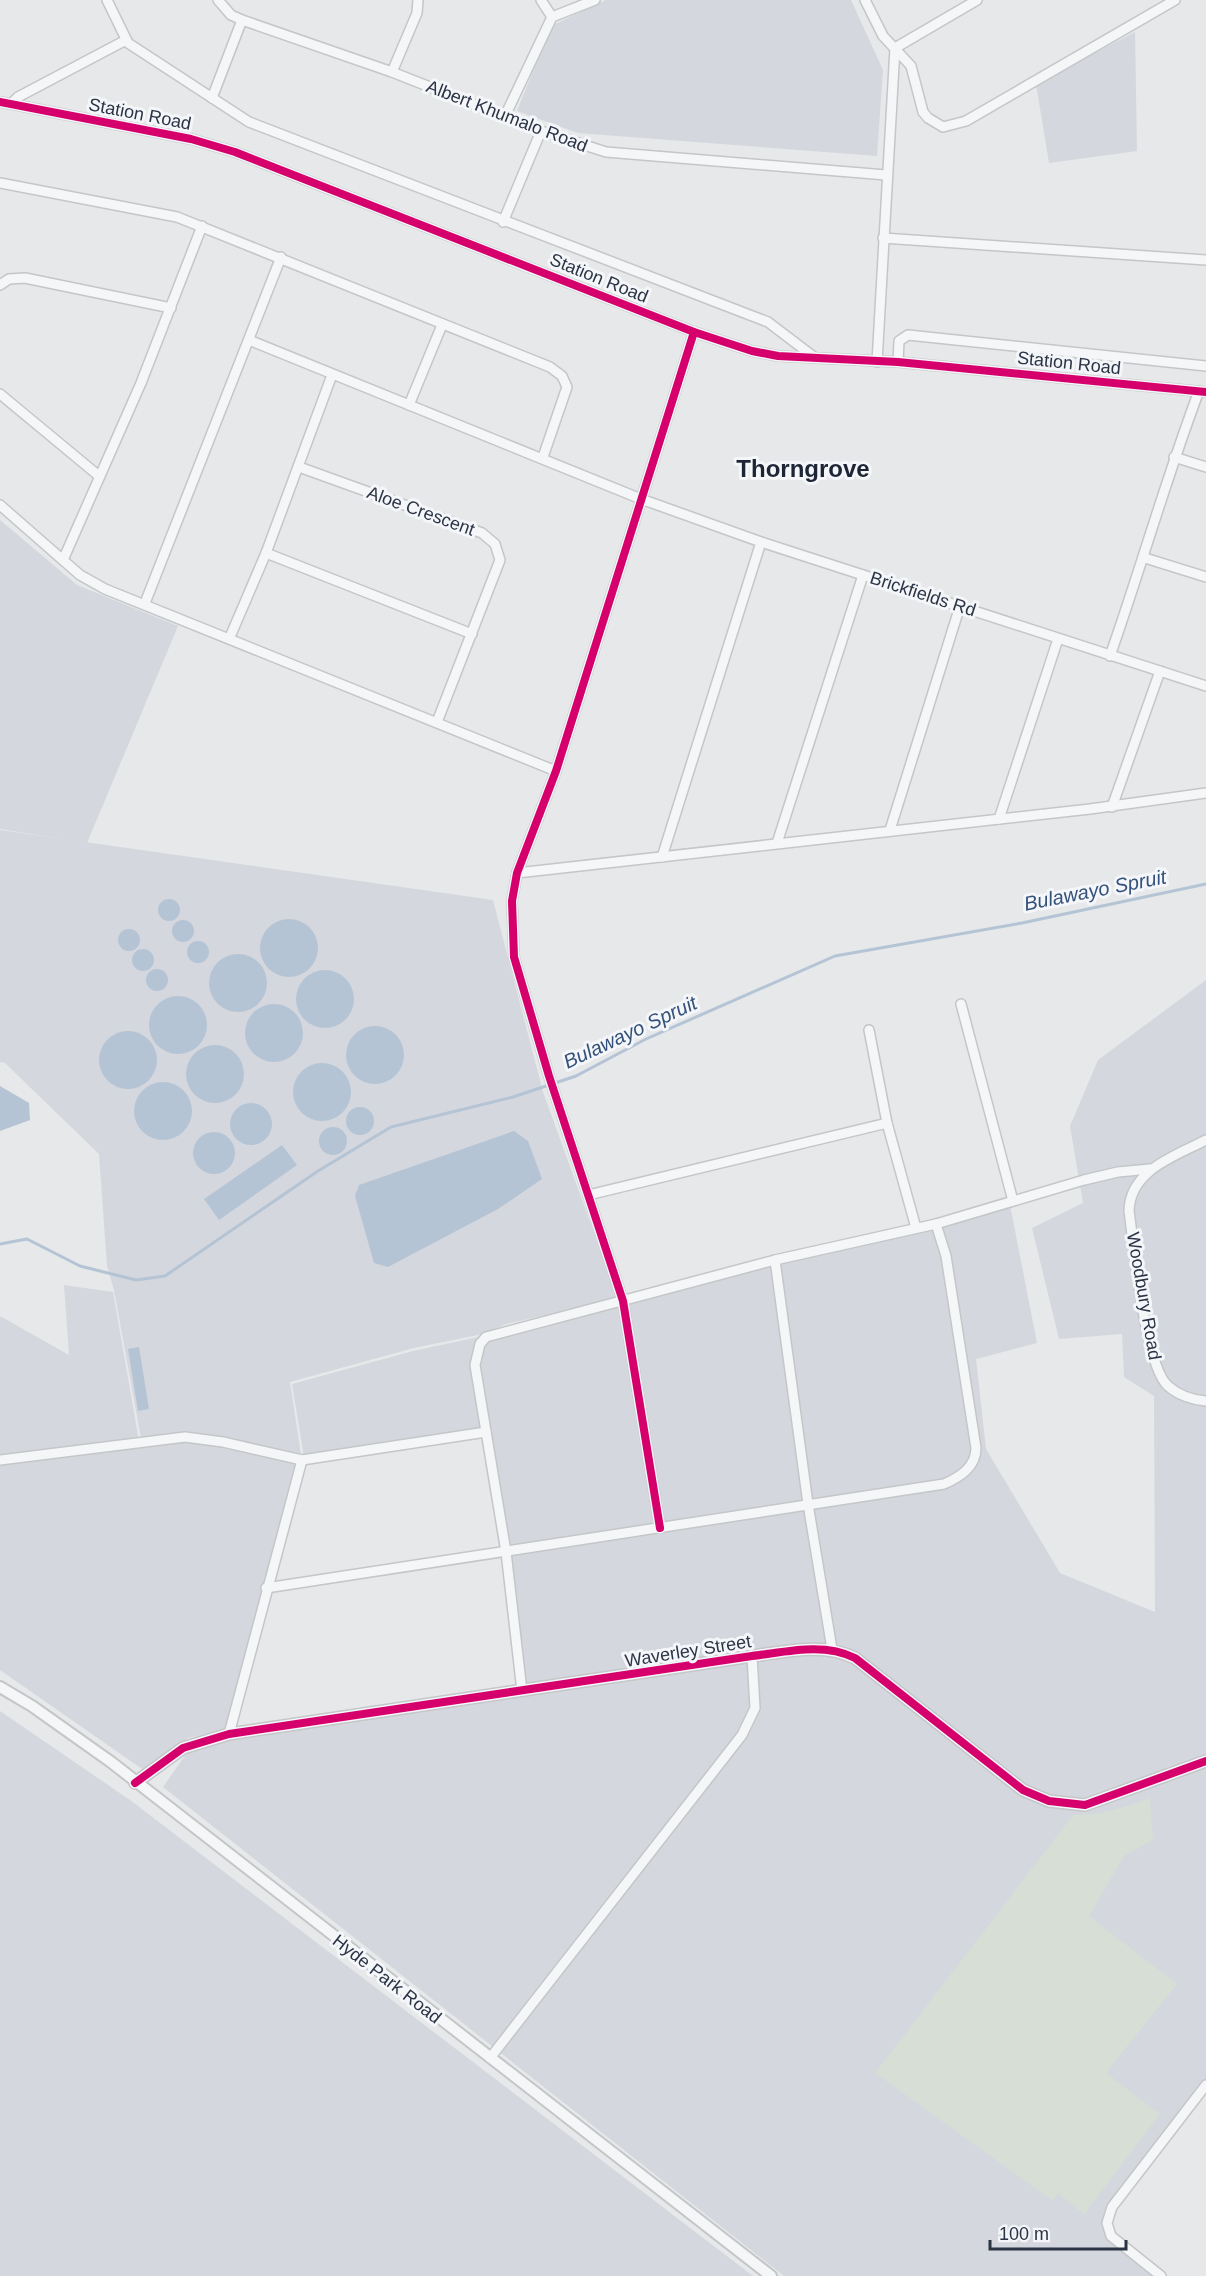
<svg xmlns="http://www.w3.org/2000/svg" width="1206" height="2276" font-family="Arial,sans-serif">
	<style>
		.built { fill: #d4d7dd }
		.green { fill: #d6ded6 }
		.water { fill: #b4c4d5 }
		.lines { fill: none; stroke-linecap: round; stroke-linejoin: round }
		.stream { stroke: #b4c4d5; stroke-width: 3 }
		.minor-casing { stroke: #c4c6c8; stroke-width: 12 }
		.tertiary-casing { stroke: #c4c6c8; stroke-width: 14 }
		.minor { stroke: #f5f6f7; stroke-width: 9 }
		.tertiary { stroke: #f5f6f7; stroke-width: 10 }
		.cycleway-casing { stroke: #f4f6f9; stroke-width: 11 }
		.cycleway { stroke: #d6006c; stroke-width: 8 }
		.labels { text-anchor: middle; stroke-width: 6; stroke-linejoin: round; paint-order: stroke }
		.street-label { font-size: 18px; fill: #2b3445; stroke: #f4f6f9 }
		.water-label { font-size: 20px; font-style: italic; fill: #34527a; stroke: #f4f6f9 }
		.district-label { font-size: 24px; font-weight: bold; fill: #1d2536; stroke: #f4f6f9 }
	</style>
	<rect width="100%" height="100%" fill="#e6e8ea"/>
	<g class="built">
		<polygon points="606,0 851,0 883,70 877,156 578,133 517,111 551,26"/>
		<polygon points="1135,32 1137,151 1049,163 1036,84"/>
		<polygon points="0,520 77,585 178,626 87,843 0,829"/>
		<polygon points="0,830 493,900 543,1092 618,1299 506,1324 483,1334 414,1348 290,1382 301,1455 210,1435 187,1434 141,1438 114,1290 107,1266 99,1154 5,1063 0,1062"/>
		<polygon points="1206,980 1206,2081 1104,2219 1105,2233 1159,2276 784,2276 163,1787 191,1747 524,1694 486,1432 304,1457 292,1384 413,1351 497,1333 1010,1205 1037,1343 976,1359 986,1449 1060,1573 1155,1612 1154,1396 1124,1377 1122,1334 1059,1339 1032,1228 1083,1203 1070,1126 1098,1060"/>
		<polygon points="64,1285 113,1292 140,1447 197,1441 300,1461 226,1729 188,1738 145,1771 0,1670 0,1316 69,1355"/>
		<polygon points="0,1711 130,1800 753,2276 0,2276"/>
	</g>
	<path class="green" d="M1150 1798 1153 1840 1124 1856 1089 1916 1177 1984 1106 2073 1160 2114 1084 2214 1058 2193 1053 2201 875 2073 1073 1815C1101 1815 1124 1808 1150 1798Z"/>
	<g class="water">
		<circle cx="169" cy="910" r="11"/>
		<circle cx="289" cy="948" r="29"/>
		<circle cx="183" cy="931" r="11"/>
		<circle cx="129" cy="940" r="11"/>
		<circle cx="198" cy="952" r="11"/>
		<circle cx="143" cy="960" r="11"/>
		<circle cx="238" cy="983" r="29"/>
		<circle cx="157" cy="980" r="11"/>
		<circle cx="325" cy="999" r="29"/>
		<circle cx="178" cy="1025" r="29"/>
		<circle cx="274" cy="1033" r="29"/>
		<circle cx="375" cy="1055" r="29"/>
		<circle cx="128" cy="1060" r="29"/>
		<circle cx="215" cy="1074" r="29"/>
		<circle cx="322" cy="1092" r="29"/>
		<circle cx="163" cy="1111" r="29"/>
		<polygon points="0,1086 29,1103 30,1120 0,1131"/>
		<circle cx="251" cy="1124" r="21"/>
		<circle cx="360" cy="1121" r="14"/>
		<circle cx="333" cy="1141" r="14"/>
		<polygon points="514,1131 528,1141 542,1179 498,1209 388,1267 374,1263 355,1196 359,1185"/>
		<circle cx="214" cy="1153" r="21"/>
		<polygon points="282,1145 297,1165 219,1220 204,1199"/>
		<polygon points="139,1347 149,1409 138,1411 128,1349"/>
	</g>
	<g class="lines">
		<polyline class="stream" points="0,1244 27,1239 80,1266 136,1280 165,1276 318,1171 391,1127 513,1097 576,1076 646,1039 835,956 1022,923 1206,884"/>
		<g class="minor-casing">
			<g id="minor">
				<polyline points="107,0 128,43 249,122 768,322 814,357"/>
				<polyline points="218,0 231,15 242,20 392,72 541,131 606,152 886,175"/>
				<polyline points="541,0 552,17"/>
				<polyline points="865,0 883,36 911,66 923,112 928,118 943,127 966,121 1175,0"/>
				<polyline points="392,72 417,13 418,0"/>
				<polyline points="212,98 242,20"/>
				<polyline points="0,102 191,139 235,152 694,332 752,351 778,356 898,362 1206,392"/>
				<polyline points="11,104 18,97 126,40"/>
				<polyline points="505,116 552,17 595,0"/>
				<polyline points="0,183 177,217 550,367 562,376 567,387 543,457"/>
				<polyline points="503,222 541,131"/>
				<polyline points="883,238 1206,260"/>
				<polyline points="0,285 9,279 25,278 171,308"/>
				<polyline points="249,340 641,499 761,542 1206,686"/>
				<polyline points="877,362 895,48 977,0"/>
				<polyline points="898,362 899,341 908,335 1206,366"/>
				<polyline points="0,394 99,476"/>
				<polyline points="409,405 442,325"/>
				<polyline points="1174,457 1206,467"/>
				<polyline points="299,467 482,533 495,544 500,560 437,722"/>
				<polyline points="0,505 80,575 105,589 556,771"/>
				<polyline points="266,553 472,634"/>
				<polyline points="1145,558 1206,577"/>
				<polyline points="63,560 141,383 202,226"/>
				<polyline points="145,603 281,257"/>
				<polyline points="230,637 266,553 332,375"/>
				<path d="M1110 656C1141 568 1166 478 1199 391"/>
				<polyline points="1112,807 1160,671"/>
				<polyline points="999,819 1058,639"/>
				<polyline points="890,830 960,606"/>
				<polyline points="777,843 863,575"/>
				<polyline points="662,857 761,542"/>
				<polyline points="517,873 1090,809 1206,793"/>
				<polyline points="961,1004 1013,1201"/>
				<polyline points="869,1030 887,1123 916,1228"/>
				<path d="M1206 1140C1175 1156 1130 1170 1129 1211 1134 1245 1145 1366 1168 1386 1178 1395 1193 1400 1206 1401"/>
				<polyline points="588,1195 887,1123"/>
				<polyline points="775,1260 808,1504 832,1649"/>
				<polyline points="0,1460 185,1437 223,1442 302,1460 486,1432"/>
				<polyline points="660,1528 623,1301 549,1076 514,957 512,901 517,873 556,771 694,332"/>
				<path d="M266 1588 944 1484C960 1477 976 1467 976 1448L946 1256 936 1224"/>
				<polyline points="522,1691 506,1552 475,1365 480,1344 486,1337 775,1260 936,1224 1084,1180 1118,1172 1150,1169"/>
				<polyline points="229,1734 302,1460"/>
				<polyline points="490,2058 742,1735 755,1708 752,1656"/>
				<polyline points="1161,2276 1111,2236 1107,2223 1112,2207 1206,2085"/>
			</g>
		</g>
		<g class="tertiary-casing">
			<g id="tertiary">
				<polyline points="0,1687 32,1706 111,1762 771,2276"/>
				<path d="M135 1783 183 1748 229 1734 752 1656C786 1652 823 1642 855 1658L1023 1790 1049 1801 1085 1805 1206 1761"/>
			</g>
		</g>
		<use href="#minor" class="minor"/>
		<use href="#tertiary" class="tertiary"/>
		<g class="cycleway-casing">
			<g id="cycleway">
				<polyline points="0,102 191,139 235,152 694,332 752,351 778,356 898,362 1206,392"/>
				<polyline points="660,1528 623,1301 549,1076 514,957 512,901 517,873 556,771 694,332"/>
				<path d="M135 1783 183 1748 229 1734 752 1656C786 1652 823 1642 855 1658L1023 1790 1049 1801 1085 1805 1206 1761"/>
			</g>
		</g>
		<use href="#cycleway" class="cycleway"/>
	</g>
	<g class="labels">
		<g class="street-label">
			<text transform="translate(140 114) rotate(11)" y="6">Station Road</text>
			<text transform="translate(507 116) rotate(21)" y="6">Albert Khumalo Road</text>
			<text transform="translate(599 278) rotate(22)" y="6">Station Road</text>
			<text transform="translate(1069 363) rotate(6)" y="6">Station Road</text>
			<text transform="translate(421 511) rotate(20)" y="6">Aloe Crescent</text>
			<text transform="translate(923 594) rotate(18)" y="6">Brickfields Rd</text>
			<text transform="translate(1144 1296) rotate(80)" y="6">Woodbury Road</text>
			<text transform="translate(688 1651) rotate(-9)" y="6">Waverley Street</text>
			<text transform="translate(387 1979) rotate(38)" y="6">Hyde Park Road</text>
		</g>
		<g class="water-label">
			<text transform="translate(1095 890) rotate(-11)" y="7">Bulawayo Spruit</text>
			<text transform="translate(630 1032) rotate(-25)" y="7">Bulawayo Spruit</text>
		</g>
		<g class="district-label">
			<text x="803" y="477">Thorngrove</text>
		</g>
	</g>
	<path d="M990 2240v9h136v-9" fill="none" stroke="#2b3445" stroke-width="3"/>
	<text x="999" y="2240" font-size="18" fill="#2b3445" stroke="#f4f6f9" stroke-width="4.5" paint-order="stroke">100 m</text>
</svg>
